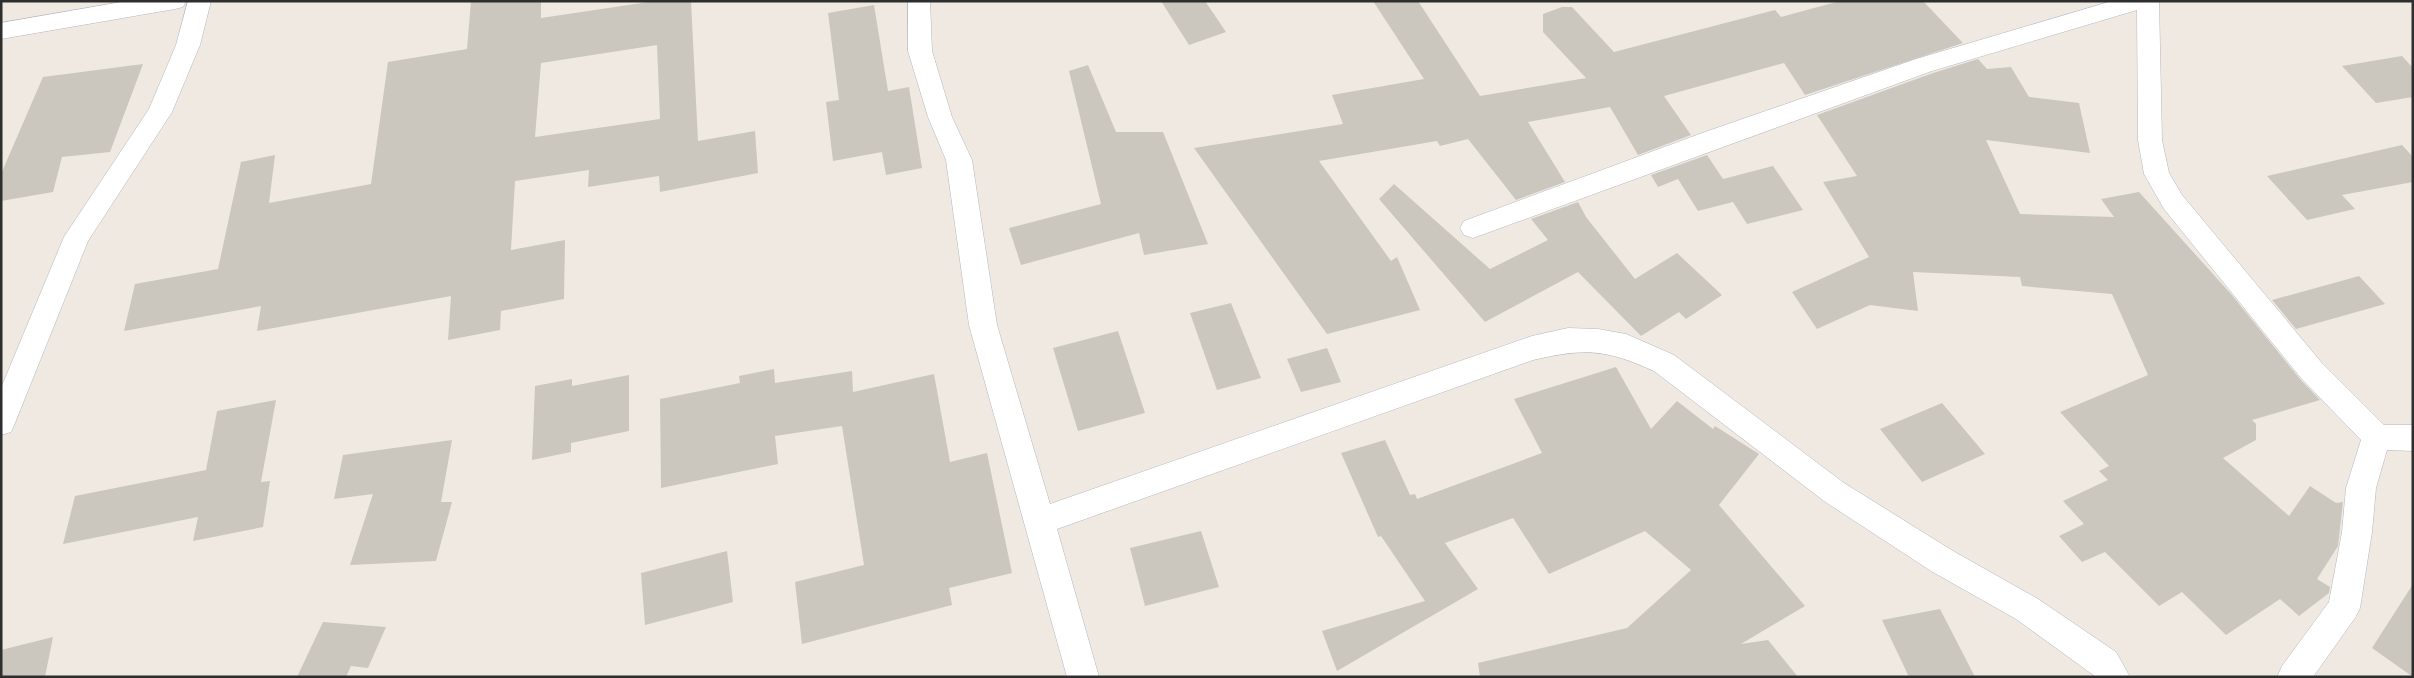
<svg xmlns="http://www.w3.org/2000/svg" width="2414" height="678" font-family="Quicksand,sans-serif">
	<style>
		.building { fill: #cbc7bf; fill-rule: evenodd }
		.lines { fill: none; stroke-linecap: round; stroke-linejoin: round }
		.street-casing { stroke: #b4b7c1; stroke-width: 1 }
		.street { fill: #fff; fill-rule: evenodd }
	</style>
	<rect width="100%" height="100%" fill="#efe9e1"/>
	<g class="building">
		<path d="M471 1H541V18L655 1H691L698 141 755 131 758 173 660 192 659 176 588 187 589 170 515 181 511 250 565 240 564 299 501 311 500 330 448 340 451 296 257 331 261 306 124 331 135 284 218 269 241 162 275 155 269 203 371 184 388 62 467 49ZM657 45 660 119 535 137 541 63Z"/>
		<polygon points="1161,1 1205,1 1226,32 1189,45"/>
		<polygon points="1373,1 1418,1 1480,96 1586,78 1543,32 1543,14 1562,7 1572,7 1614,52 1775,10 1781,17 1840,1 1923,1 1963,43 1805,95 1784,63 1664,96 1691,135 1638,155 1610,107 1528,122 1565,182 1516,200 1468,139 1440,146 1437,141 1319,161 1391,261 1397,257 1420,310 1327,334 1194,148 1343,124 1332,95 1424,79"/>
		<polygon points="874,5 888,91 909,87 922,168 886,175 882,152 833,161 826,102 839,100 828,13"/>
		<polygon points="2402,56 2413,68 2413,97 2376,103 2342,66"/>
		<polygon points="1978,59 1987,69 2011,67 2029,97 2079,103 2090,153 1986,140 2020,214 2114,217 2101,199 2139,192 2231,294 2300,379 2320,400 2252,420 2256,424 2256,440 2223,458 2289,516 2310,486 2336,503 2343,502 2338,546 2317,579 2330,587 2329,593 2299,616 2280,599 2226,635 2182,592 2159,606 2105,552 2082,562 2059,536 2084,524 2063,501 2108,480 2099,471 2109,466 2060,412 2148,375 2112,294 2022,286 2020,277 1913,272 1918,311 1870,305 1817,329 1792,292 1869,257 1823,182 1857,176 1817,115 1933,73"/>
		<polygon points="143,64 110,152 62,157 53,192 1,201 1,174 43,77"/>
		<polygon points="1088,65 1116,132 1163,132 1208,244 1144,255 1139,233 1021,265 1009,228 1101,204 1069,71"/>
		<polygon points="2402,145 2413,157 2413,182 2342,195 2355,209 2307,220 2267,176"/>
		<polygon points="1707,155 1723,179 1773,166 1803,210 1747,224 1733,202 1698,211 1678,179 1658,187 1651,175"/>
		<polygon points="1394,184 1490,269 1548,240 1531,219 1578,202 1586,217 1635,279 1677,253 1722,295 1686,319 1679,312 1641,336 1578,272 1485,322 1379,199"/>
		<polygon points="2359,276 2385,304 2296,329 2272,300"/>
		<polygon points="1231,303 1261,378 1217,390 1190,313"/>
		<polygon points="1118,331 1145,413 1078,431 1053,348"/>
		<polygon points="1327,348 1341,382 1301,392 1287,359"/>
		<polygon points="1616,367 1651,429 1677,401 1713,429 1715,426 1759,454 1719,505 1805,606 1741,644 1768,640 1798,677 1480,677 1478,663 1627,628 1691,570 1645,531 1549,574 1513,518 1445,543 1478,589 1337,671 1322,631 1425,601 1381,536 1378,537 1341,453 1385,440 1410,495 1415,494 1417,499 1542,453 1514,399"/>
		<polygon points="774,369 775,383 852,371 853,392 934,374 950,462 987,453 1012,573 949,588 952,605 802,644 795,582 864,565 842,426 775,436 778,464 661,488 660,399 740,383 739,376"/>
		<polygon points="629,375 629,431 571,443 571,452 532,460 535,386 572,379 572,386"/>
		<polygon points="276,400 261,482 270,481 263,527 193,541 198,517 63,544 75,496 206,470 217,411"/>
		<polygon points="1942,403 1985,454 1922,482 1880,429"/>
		<polygon points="452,440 441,502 452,502 436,561 350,565 373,494 334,499 343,455"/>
		<polygon points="1201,531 1219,587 1145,606 1130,548"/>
		<polygon points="727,551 733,602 645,625 641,573"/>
		<polygon points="2413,584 2413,677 2372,648"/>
		<polygon points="1940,609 1975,677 1909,677 1882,620"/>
		<polygon points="323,622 386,627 368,668 351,666 346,677 297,677"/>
		<polygon points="53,637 45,677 1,677 1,650"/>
	</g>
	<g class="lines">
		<g class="street-casing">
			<g id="street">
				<polygon points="127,1 186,1 183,7 175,9 1,39 1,23"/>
				<polygon points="188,1 211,1 200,45 172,112 88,241 15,423 11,432 1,435 1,388 64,237 149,109 176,45"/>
				<path d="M908 1H930L932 51 952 117 972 160 997 325 1050 504 1532 336 1568 328 1598 329 1626 334 1674 355 1844 483 1953 551 2038 599 2116 652 2130 677H2096L2016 619 1931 571 1824 501 1654 371C1605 349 1585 348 1533 360L1057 529 1099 677H1067L969 325 946 160 928 117 908 51Z"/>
				<polygon points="2112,1 2159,1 2162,140 2169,173 2182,195 2321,362 2384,425 2413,425 2413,451 2387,450 2376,488 2372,532 2360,608 2355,618 2313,677 2277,677 2282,666 2329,602 2342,532 2346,488 2361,440 2301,378 2164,209 2144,174 2138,140 2137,10 1932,71 1473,238 1464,235 1460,228 1464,221 1705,132 1916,59"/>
			</g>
		</g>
		<use href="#street" class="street"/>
	</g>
	<rect width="2414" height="678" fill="none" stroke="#2e2e2e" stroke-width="5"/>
</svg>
